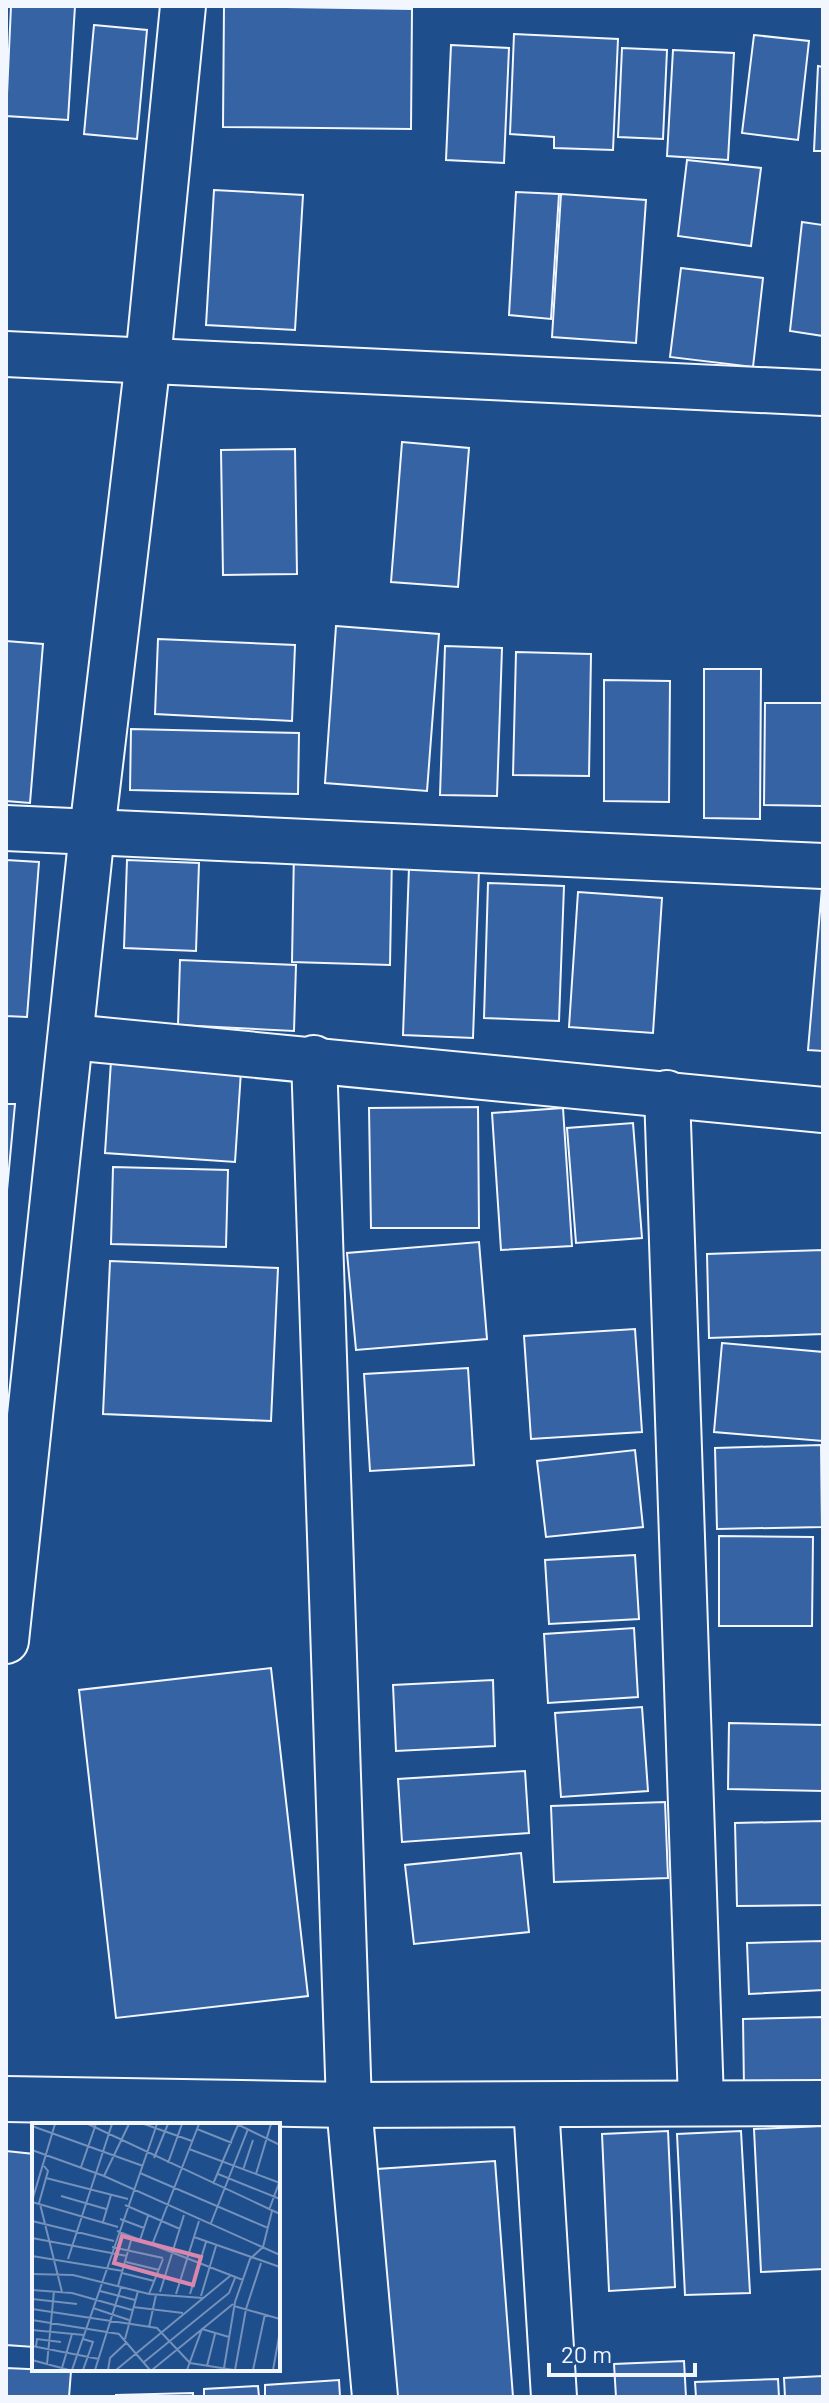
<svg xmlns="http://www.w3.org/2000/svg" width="829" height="2403" font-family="Barlow,sans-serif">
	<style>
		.building { fill: #3563a3; stroke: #f2f6ff; stroke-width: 2 }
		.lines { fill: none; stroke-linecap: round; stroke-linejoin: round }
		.minor-casing { stroke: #f2f6ff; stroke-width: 48 }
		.tertiary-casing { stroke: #f2f6ff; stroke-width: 48 }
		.minor { stroke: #1f4e8c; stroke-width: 44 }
		.tertiary { stroke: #1f4e8c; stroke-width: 44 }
		.inset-road { fill: none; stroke: #7391ba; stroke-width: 2 }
		.view { fill: #da87ad; fill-opacity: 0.15; stroke: #da87ad; stroke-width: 4 }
		.inset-edge { fill: none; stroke: #f2f6ff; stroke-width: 4 }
	</style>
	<rect width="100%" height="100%" fill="#1f4e8c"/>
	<g class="building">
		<polygon points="11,6 75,6 68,120 6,116"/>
		<polygon points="224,6 412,9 411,129 223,127"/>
		<polygon points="94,25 147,30 137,139 84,134"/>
		<polygon points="514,34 618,39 613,150 554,148 554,137 510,134"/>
		<polygon points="754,35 809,41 798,140 742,133"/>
		<polygon points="451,45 509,48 504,163 446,160"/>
		<polygon points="622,48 667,50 663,139 618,137"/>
		<polygon points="673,50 734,53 728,160 667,156"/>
		<polygon points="818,66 823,67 823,151 814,151"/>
		<polygon points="687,160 761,168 751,246 678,236"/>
		<polygon points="214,190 303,195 295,330 206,325"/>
		<polygon points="516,192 559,194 551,319 509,315"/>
		<polygon points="561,194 646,200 636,343 552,337"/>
		<polygon points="802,222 823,225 823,336 790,331"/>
		<polygon points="681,268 763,278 753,367 670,357"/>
		<polygon points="402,442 469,448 458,587 391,582"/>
		<polygon points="295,449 297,574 223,575 221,450"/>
		<polygon points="336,626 439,634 427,791 325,783"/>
		<polygon points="158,639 295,645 292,721 155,714"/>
		<polygon points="6,641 43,644 30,803 6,801"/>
		<polygon points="445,646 502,648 497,796 440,795"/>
		<polygon points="516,652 591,654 589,776 513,775"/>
		<polygon points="704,669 761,669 760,819 704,818"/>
		<polygon points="604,680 670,681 669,802 604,801"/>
		<polygon points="765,703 823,703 823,806 764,805"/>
		<polygon points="131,729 299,733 298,794 130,790"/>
		<polygon points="294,850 392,853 390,965 292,962"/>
		<polygon points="6,860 39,862 27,1017 6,1016"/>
		<polygon points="127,860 199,863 196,951 124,948"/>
		<polygon points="409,867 479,869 473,1038 403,1035"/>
		<polygon points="488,883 564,886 559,1021 484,1018"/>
		<polygon points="822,888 823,888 823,1051 808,1050"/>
		<polygon points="578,892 662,898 653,1033 569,1027"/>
		<polygon points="180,960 296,965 294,1031 178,1025"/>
		<polygon points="111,1061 241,1071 235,1162 105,1153"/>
		<polygon points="6,1104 15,1104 6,1201"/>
		<polygon points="478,1107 479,1228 371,1228 369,1108"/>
		<polygon points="563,1108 572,1246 501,1250 492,1113"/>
		<polygon points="633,1123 642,1238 576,1243 567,1128"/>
		<polygon points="113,1167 228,1170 226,1247 111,1244"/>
		<polygon points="479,1242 487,1339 356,1350 347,1253"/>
		<polygon points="823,1250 823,1334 709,1338 707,1254"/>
		<polygon points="110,1261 278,1268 271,1421 103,1414"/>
		<polygon points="635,1329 642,1432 531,1439 524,1336"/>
		<polygon points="722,1343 823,1352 823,1441 714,1432"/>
		<polygon points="468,1368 474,1465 370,1471 364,1374"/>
		<polygon points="821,1445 822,1527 717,1529 715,1448"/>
		<polygon points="635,1450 643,1527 546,1537 537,1461"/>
		<polygon points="719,1536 813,1537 812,1626 719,1626"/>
		<polygon points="635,1555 639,1619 549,1624 545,1560"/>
		<polygon points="634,1628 638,1697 548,1703 544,1634"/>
		<polygon points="271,1668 308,1996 116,2018 79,1690"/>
		<polygon points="493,1680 495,1746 396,1751 393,1685"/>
		<polygon points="642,1707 648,1791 561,1797 555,1713"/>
		<polygon points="729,1723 823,1725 823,1791 728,1789"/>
		<polygon points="525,1771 529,1833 402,1842 398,1779"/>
		<polygon points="665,1802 668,1878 554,1882 551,1806"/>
		<polygon points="823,1821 823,1905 737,1906 735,1823"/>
		<polygon points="521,1853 529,1932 414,1944 405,1865"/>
		<polygon points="823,1941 823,1990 749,1994 747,1943"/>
		<polygon points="823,2017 823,2086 744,2087 743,2019"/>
		<polygon points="823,2126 823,2269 761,2272 754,2129"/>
		<polygon points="668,2131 675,2287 609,2291 602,2134"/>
		<polygon points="741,2131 750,2293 685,2295 677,2134"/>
		<polygon points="6,2151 34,2154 34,2347 6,2345"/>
		<polygon points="495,2161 513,2397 379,2397 362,2170"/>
		<polygon points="684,2361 686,2397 616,2397 614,2364"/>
		<polygon points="6,2368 71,2371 69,2397 6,2397"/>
		<polygon points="823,2376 823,2397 785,2397 784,2378"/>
		<polygon points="778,2379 779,2397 696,2397 695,2382"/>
		<polygon points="339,2380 340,2397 265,2397 265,2385"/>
		<polygon points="258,2386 259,2397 204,2397 204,2389"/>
		<polygon points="193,2393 193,2397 116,2397 116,2395"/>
	</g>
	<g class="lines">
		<g class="minor-casing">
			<g id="minor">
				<polyline points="6,354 823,393"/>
				<polyline points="6,828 823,866"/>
				<polyline points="71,1037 823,1110"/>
				<polyline points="314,1058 349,2105 375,2397"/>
				<polyline points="667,1093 701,2101"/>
				<polyline points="6,2099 349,2105 823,2103"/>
				<polyline points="536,2105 554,2397"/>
			</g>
		</g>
		<g class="tertiary-casing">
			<polyline id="tertiary" points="6,1641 92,832 148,360 183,6"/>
		</g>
		<use href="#minor" class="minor"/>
		<use href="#tertiary" class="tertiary"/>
	</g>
	<g transform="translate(32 2123)">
		<rect width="248" height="248" fill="#1f4e8c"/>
		<path class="inset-road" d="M56 1 248 91M112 1 160 18M205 1 248 22M0 3 111 43M165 6 200 20M157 26 248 60M0 27 72 53 248 132M122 35 136 1M136 40 150 1M49 44 64 1M211 47 221 17M108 50 236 105M186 51 248 76M224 51 239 1M72 53 97 1M14 55 96 76M181 61 206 2M29 73 74 86M0 78 23 1M0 79 86 104M7 80 16 48 12 43M8 81 30 169M93 82 148 106M237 87 247 60M88 96 112 105M0 98 82 118M71 99 79 72M179 100 216 6M85 108 211 157M162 114 248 144M0 115 95 133M108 117 116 93M120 122 167 1M80 124 131 135M0 133 91 148M36 136 80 1M94 139 127 147M90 150 122 158M0 151 41 152 117 171 171 175M86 163 100 114M0 167 40 170 100 187M68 168 103 177M128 169 152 92M117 171 131 136M144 171 167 98M158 171 174 119M169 173 184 123M0 176 45 181M202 183 248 196M101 184 151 190M61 185 97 197M0 186 125 205 158 240 202 247M0 197 87 211 118 247M117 204 124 172M0 207 52 212M51 216 61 219 51 247M93 216 106 168M0 223 67 236M4 224 5 216 29 219M0 237 37 247M112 239 197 170 203 155M15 241 22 168M175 243 183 211M30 245 40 211M192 245 203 179 218 136 231 124 240 88M40 247 125 1M63 247 89 164M76 247 78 235 95 219M84 247 198 153M120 247 201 181M155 247 170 206 197 214M203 247 214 186 229 140M221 247 233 191M241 247 248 208"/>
		<path class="view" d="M90 113 169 134 161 162 82 140Z"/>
		<rect width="248" height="248" class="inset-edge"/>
	</g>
	<rect width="829" height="2403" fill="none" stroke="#f2f6ff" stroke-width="16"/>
	<path d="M549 2363v12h146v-12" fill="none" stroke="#f2f6ff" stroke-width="4"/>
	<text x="561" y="2363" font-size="24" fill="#f2f6ff" stroke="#1f4e8c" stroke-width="6" paint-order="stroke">20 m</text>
</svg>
